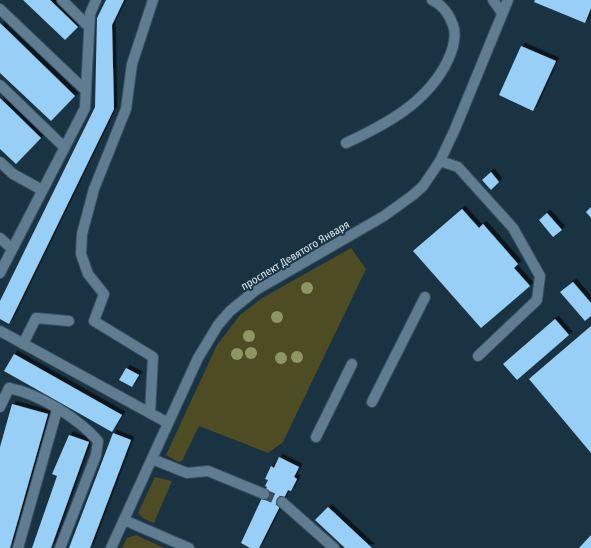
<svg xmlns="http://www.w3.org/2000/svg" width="591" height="548" font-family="'Fira Sans Condensed',sans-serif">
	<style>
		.green { fill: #4e4c22 }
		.building { fill: #98cff6; filter: url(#shadow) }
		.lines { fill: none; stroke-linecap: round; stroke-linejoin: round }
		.minor-tunnel { stroke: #374e5e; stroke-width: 10; stroke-dasharray: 10 5; stroke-linecap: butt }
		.minor-casing { stroke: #39505f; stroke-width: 12 }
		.minor { stroke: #607c90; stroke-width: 10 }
		.tree { fill: #8e9763 }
		.labels { text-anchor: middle; stroke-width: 4; stroke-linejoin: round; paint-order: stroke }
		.street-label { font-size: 11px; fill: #dae9f4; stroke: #1a3343 }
	</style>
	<defs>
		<filter id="shadow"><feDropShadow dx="3.5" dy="-3.5" stdDeviation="0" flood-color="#0009"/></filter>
	</defs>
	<rect width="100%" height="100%" fill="#1a3343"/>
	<g class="green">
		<polygon points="351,248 366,269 283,442 268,453 199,426 182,461 178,462 166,455 217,345 240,315 262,298"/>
		<polygon points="155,477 172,481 154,523 144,519 138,513"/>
		<polygon points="136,535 164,548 122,548 127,538"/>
	</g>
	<g class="building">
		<polygon points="23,0 50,0 78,27 65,40"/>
		<polygon points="106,0 124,0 112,25 114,109 9,324 0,319 0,301 95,107 97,18"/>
		<polygon points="535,0 591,0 591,8 585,23 534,2"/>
		<polygon points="0,23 75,96 51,121 0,73"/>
		<polygon points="521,46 556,61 533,111 499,95"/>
		<polygon points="0,98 41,138 16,164 0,149"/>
		<polygon points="491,172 499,182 491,190 482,180"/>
		<polygon points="591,207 591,218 586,212"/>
		<polygon points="462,209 479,228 483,224 518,264 514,268 530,286 481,328 413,251"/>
		<polygon points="547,213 562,230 553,237 539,220"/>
		<polygon points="573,282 591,303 591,316 585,321 560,292"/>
		<polygon points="555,319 569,335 517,380 503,364"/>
		<polygon points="591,326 591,453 529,379"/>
		<polygon points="14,354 122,415 112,432 4,371"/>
		<polygon points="126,368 139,375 132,387 119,380"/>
		<polygon points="12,404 48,414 10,548 0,548 0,447"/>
		<polygon points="113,433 131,440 90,548 69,548"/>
		<polygon points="69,435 89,442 51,548 32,548 57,476 52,474"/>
		<polygon points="279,457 299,467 294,477 297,479 291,491 288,490 259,548 250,548 241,543 267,487 265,486 268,480 265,479 271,466 274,468"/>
		<polygon points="328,507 372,548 345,548 315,520"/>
		<polygon points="591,535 591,548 579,548"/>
	</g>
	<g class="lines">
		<polyline class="minor-tunnel" points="264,494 282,502"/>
		<g class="minor-casing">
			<g id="minor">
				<polyline points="62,0 89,27"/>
				<polyline points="493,0 502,13"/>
				<polyline points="0,9 86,91"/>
				<polyline points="0,85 64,147"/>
				<path d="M346 143C387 124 428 102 448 60 453 49 457 36 453 25 449 14 443 5 432 0"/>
				<polyline points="440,161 458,167 513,228 540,276 537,300 478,356"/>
				<polyline points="0,162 13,174 42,190"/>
				<polyline points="0,238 11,248"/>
				<polyline points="0,273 85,108 90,14 96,0"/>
				<polyline points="0,331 168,423"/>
				<polyline points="23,344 36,318 69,321"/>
				<polyline points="372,402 425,297"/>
				<path d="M0 407 9 388C39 394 78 418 98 441L96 455 60 548"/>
				<polyline points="150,413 153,357 94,321 104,294 88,274 81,254 82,234 94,189 126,109 132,64 153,0"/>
				<polyline points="316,437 352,364"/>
				<polyline points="152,459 187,473 208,471 264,494"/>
				<polyline points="282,502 334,548"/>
				<polyline points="124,520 189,548"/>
				<polyline points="18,548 57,410"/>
				<polyline points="111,548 198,358 218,325 230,311 256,290 384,216 413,195 423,186 440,161 455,129 508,0"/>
			</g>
		</g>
		<use href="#minor" class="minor"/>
	</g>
	<g class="tree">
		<circle cx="307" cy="288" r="6"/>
		<circle cx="277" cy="317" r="6"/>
		<circle cx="249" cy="336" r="6"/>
		<circle cx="251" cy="353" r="6"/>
		<circle cx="237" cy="354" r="6"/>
		<circle cx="297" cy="357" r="6"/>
		<circle cx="281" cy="358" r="6"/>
	</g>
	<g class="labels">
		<g class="street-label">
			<text transform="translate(295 255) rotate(-31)" y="4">проспект Девятого Января</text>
		</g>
	</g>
</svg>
